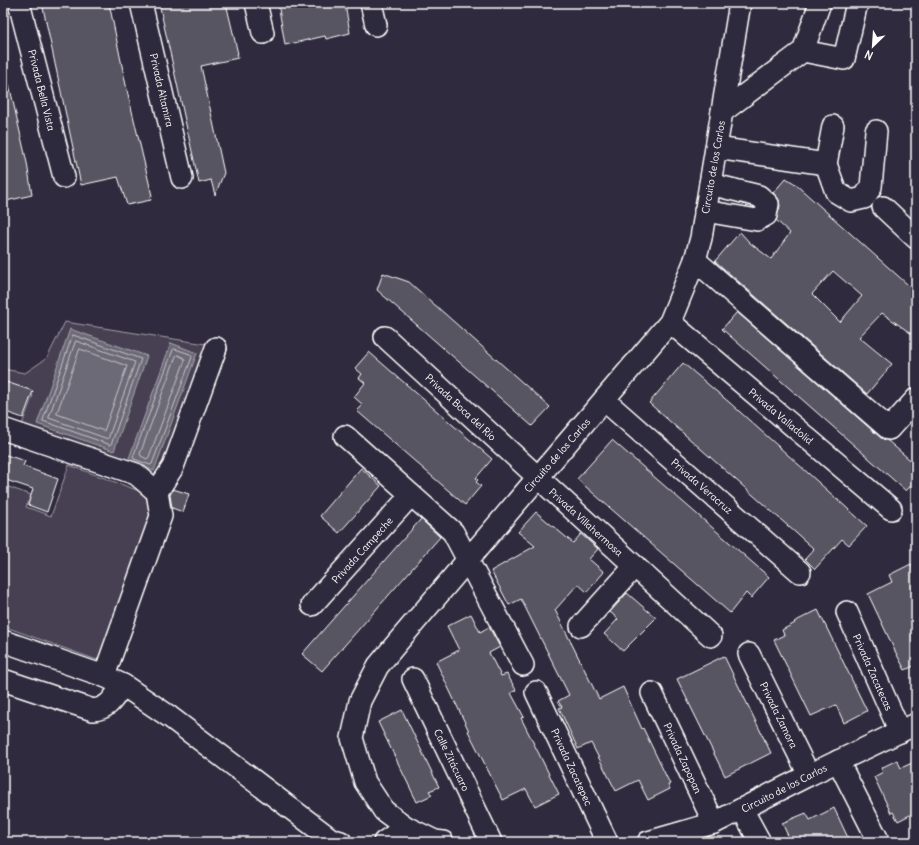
<svg xmlns="http://www.w3.org/2000/svg" width="919" height="845" font-family="Delius,sans-serif">
	<style>
		.green { fill: #464152; stroke: #a2a0a8 }
		.water { fill: #6d6a77; stroke: #a7a6ad }
		.lines { fill: none; stroke-linecap: round; stroke-linejoin: round }
		.shore { stroke: #c5c3c9; stroke-width: 1 }
		.building { fill: #595564; stroke: #fff; fill-rule: evenodd }
		.minor-casing { stroke: #fff; stroke-width: 24 }
		.minor { stroke: #2f2a3d; stroke-width: 21 }
		.labels { text-anchor: middle; stroke-width: 4; stroke-linejoin: round; paint-order: stroke }
		.street-label { font-size: 10px; fill: #fff; stroke: #2f2a3d }
	</style>
	<rect width="100%" height="100%" fill="#2f2a3d"/>
	<filter id="ink" filterUnits="userSpaceOnUse"><feTurbulence type="fractalNoise" baseFrequency=".025" numOctaves="2"/><feDisplacementMap in="SourceGraphic" scale="8" xChannelSelector="R" yChannelSelector="G"/><feConvolveMatrix kernelMatrix="1 2 1 2 8 2 1 2 1" color-interpolation-filters="sRGB"/></filter>
	<g filter="url(#ink)">
		<g class="green">
			<polygon points="65,322 206,344 205,354 159,476 21,427 33,395 3,382 3,369 25,373 47,358"/>
			<polygon points="69,465 142,492 149,503 151,525 107,652 97,660 3,626 3,485 31,495 26,507 51,516"/>
		</g>
		<g class="water">
			<polygon points="70,329 147,356 114,451 37,424"/>
			<polygon points="171,343 197,353 154,471 128,461"/>
		</g>
		<g class="lines">
			<g class="shore">
				<polygon points="73,335 141,359 111,445 43,421"/>
				<polygon points="76,341 135,362 108,439 49,418"/>
				<polygon points="80,349 127,366 104,431 57,414"/>
				<polygon points="175,349 190,354 192,357 152,464 150,465 134,459 133,457 173,350"/>
				<polygon points="178,355 184,358 185,360 149,457 147,459 141,456 140,454 176,356"/>
			</g>
		</g>
		<g class="building">
			<polygon points="42,3 91,3 91,4 109,3 127,90 146,170 152,196 150,197 151,200 127,205 118,177 81,185"/>
			<polygon points="159,3 226,3 238,54 237,54 238,58 201,66 224,173 215,195 211,180 199,183"/>
			<polygon points="278,3 331,3 332,7 345,4 350,33 326,39 325,36 285,45"/>
			<polygon points="3,84 9,84 27,163 32,195 6,201 3,187"/>
			<path d="M786 178 794 183 916 292V337L882 313 859 337 892 364 867 394 715 261 740 232 750 243 771 259 790 233 776 220 780 206 779 200 773 193ZM833 271 862 296 840 322 812 294Z"/>
			<polygon points="383,273 409,282 550,407 532,426 377,290"/>
			<polygon points="737,312 881,438 888,441 916,465 916,480 906,491 722,329"/>
			<polygon points="369,352 492,459 476,478 478,480 476,482 481,486 465,505 357,411 363,405 354,397 365,383 359,378 362,374 355,368"/>
			<polygon points="683,363 730,403 867,526 849,545 842,539 815,569 805,559 814,549 649,403"/>
			<polygon points="3,381 33,391 23,418 3,411"/>
			<polygon points="612,440 769,577 751,598 746,593 730,613 577,479"/>
			<polygon points="3,454 25,461 23,466 58,479 47,512 28,505 33,489 3,479"/>
			<polygon points="361,468 381,486 339,533 320,516"/>
			<polygon points="173,489 189,494 183,512 172,508 170,495"/>
			<polygon points="536,512 573,543 581,534 598,549 589,559 604,572 587,592 578,584 555,610 599,699 623,687 642,729 643,728 670,784 668,785 670,789 648,800 638,780 616,791 591,743 578,749 559,708 562,707 558,701 569,695 521,599 509,605 491,571 535,546 518,532"/>
			<polygon points="421,519 440,537 322,671 302,654"/>
			<polygon points="911,564 916,573 916,665 905,670 896,653 868,594 892,582 889,575"/>
			<polygon points="627,593 656,618 623,651 604,634 618,619 610,612"/>
			<polygon points="818,610 867,711 844,723 836,705 811,716 774,640 784,635 782,630 795,623 794,622"/>
			<polygon points="471,614 480,632 489,627 500,647 489,653 501,676 507,674 516,690 511,693 524,717 521,718 559,794 535,806 526,789 503,800 468,731 469,731 436,662 459,650 447,626"/>
			<polygon points="724,656 771,753 725,776 677,679"/>
			<polygon points="402,710 439,787 429,791 432,795 417,802 378,722"/>
			<polygon points="897,760 901,768 912,763 916,771 916,812 898,821 893,812 891,813 874,777 883,772 881,768"/>
			<polygon points="834,808 850,842 791,842 782,823 806,813 810,820"/>
		</g>
		<g class="lines">
			<g class="minor-casing">
				<g id="minor">
					<polyline points="19,3 64,177"/>
					<polyline points="141,3 182,178"/>
					<polyline points="256,3 263,33"/>
					<polyline points="371,3 376,25"/>
					<polyline points="803,51 820,3"/>
					<polyline points="722,112 803,51 844,59 857,3"/>
					<polyline points="716,148 826,164 836,192 851,201 864,198 871,187 876,131"/>
					<polyline points="826,164 833,126"/>
					<polyline points="883,207 916,238"/>
					<polyline points="705,211 757,220 766,215 768,204 759,196 710,184"/>
					<polyline points="695,260 889,429 916,399"/>
					<polyline points="670,322 891,509"/>
					<polyline points="385,337 711,636"/>
					<polyline points="604,400 800,572"/>
					<polyline points="3,429 136,474 157,492 161,516 104,676"/>
					<polyline points="345,436 453,532 523,665"/>
					<polyline points="157,492 173,467 216,348"/>
					<polyline points="312,605 411,495"/>
					<polyline points="847,612 900,732"/>
					<polyline points="581,626 635,566"/>
					<polyline points="3,641 104,676 123,685 170,717 331,839 341,842"/>
					<polyline points="749,654 809,775"/>
					<polyline points="413,679 491,842"/>
					<path d="M3 680 93 710C109 709 114 697 123 685"/>
					<polyline points="536,692 607,842"/>
					<polyline points="652,693 714,823"/>
					<polyline points="838,761 877,838"/>
					<polyline points="742,809 760,842"/>
					<polyline points="384,842 406,827"/>
					<polyline points="443,842 435,841 406,827 384,811 365,782 352,738 360,701 378,666 397,643 670,322 695,260 701,238 740,3"/>
					<polyline points="648,842 714,823 809,775 916,724"/>
				</g>
			</g>
			<use href="#minor" class="minor"/>
		</g>
	</g>
	<g class="labels">
		<g class="street-label">
			<text transform="translate(42 90) rotate(76)" y="4">Privada Bella Vista</text>
			<text transform="translate(162 90) rotate(77)" y="4">Privada Altamira</text>
			<text transform="translate(713 167) rotate(-80)" y="4">Circuito de los Carlos</text>
			<text transform="translate(461 407) rotate(43)" y="4">Privada Boca del Río</text>
			<text transform="translate(781 416) rotate(40)" y="4">Privada Valladolid</text>
			<text transform="translate(557 455) rotate(-49)" y="4">Circuito de los Carlos</text>
			<text transform="translate(702 486) rotate(41)" y="4">Privada Veracruz</text>
			<text transform="translate(586 522) rotate(42)" y="4">Privada Villahermosa</text>
			<text transform="translate(362 550) rotate(-48)" y="4">Privada Campeche</text>
			<text transform="translate(873 672) rotate(66)" y="4">Privada Zacatecas</text>
			<text transform="translate(779 715) rotate(64)" y="4">Privada Zamora</text>
			<text transform="translate(683 758) rotate(65)" y="4">Privada Zapopan</text>
			<text transform="translate(452 760) rotate(64)" y="4">Calle Zitácuaro</text>
			<text transform="translate(572 767) rotate(65)" y="4">Privada Zacatepec</text>
			<text transform="translate(784 788) rotate(-27)" y="4">Circuito de los Carlos</text>
		</g>
	</g>
	<rect width="919" height="845" fill="none" stroke="#2f2a3d" stroke-width="16"/>
	<rect x="8" y="8" width="903" height="829" fill="none" stroke="#fff" stroke-width="1.5" filter="url(#ink)"/>
	<g transform="translate(873 46) rotate(205)" stroke="#2f2a3d" stroke-width="3" paint-order="stroke">
	<path d="M0-3L7 15L0 10L-7 15Z" fill="#ffffff"/>
	<text y="-6" font-size="11" font-weight="bold" text-anchor="middle" fill="#ffffff">N</text>
	</g>
</svg>
